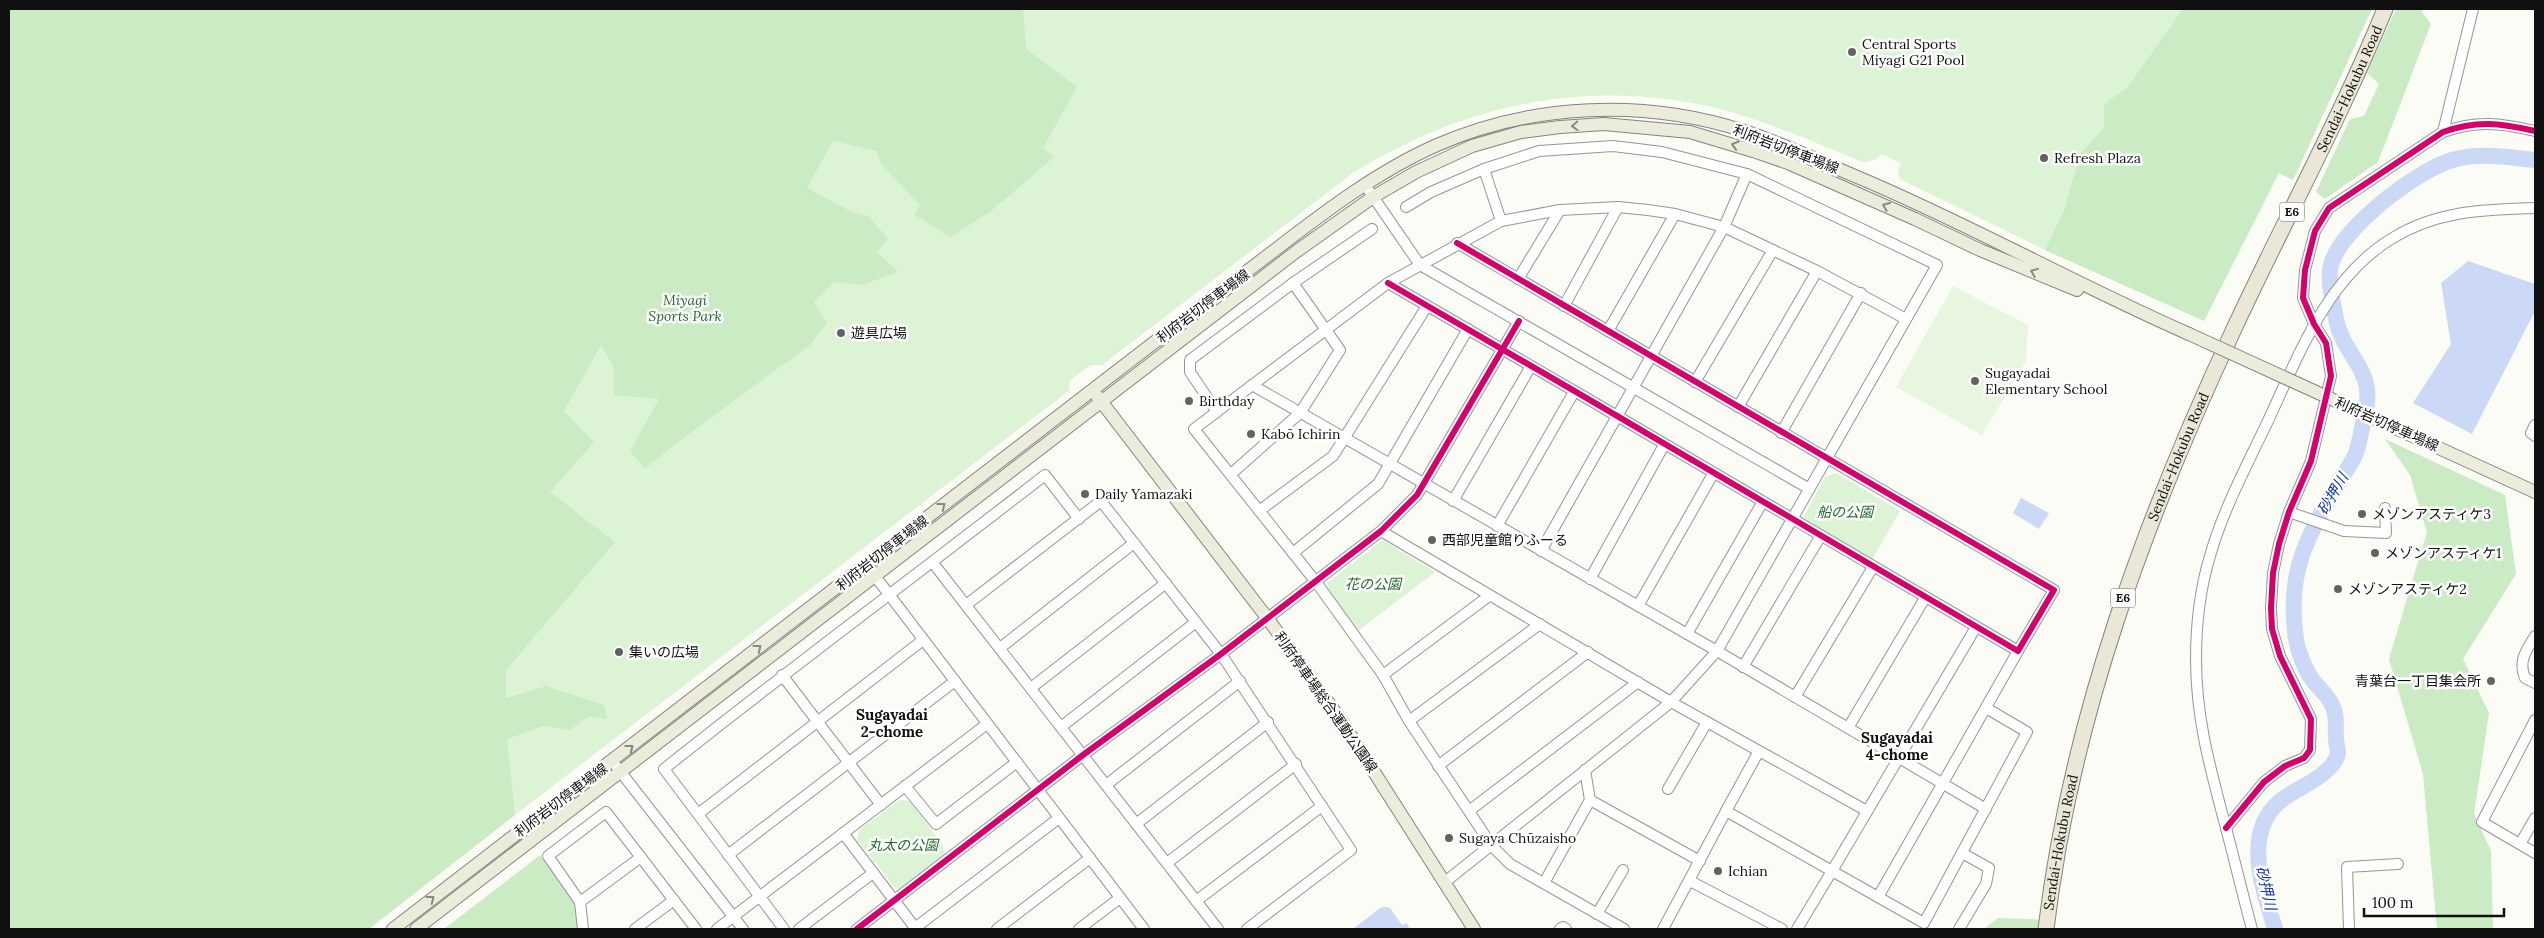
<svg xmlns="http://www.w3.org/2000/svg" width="2544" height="938" font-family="Lora,'Noto Sans JP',serif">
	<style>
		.green { fill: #ddf3d6 }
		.forest { fill: #caebc3 }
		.pitch { fill: #e8f6df }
		.water { fill: #cbd9f7 }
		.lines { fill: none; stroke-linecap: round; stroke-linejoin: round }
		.river { stroke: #cbd9f7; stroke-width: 16 }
		.minor-casing { stroke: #969694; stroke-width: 12 }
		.major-casing { stroke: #838481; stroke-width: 14 }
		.highway-casing { stroke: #838481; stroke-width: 17 }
		.minor { stroke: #fefffe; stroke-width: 10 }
		.major { stroke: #ebedda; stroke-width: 12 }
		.highway { stroke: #ebe7d7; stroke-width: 15 }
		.major-bridge-casing { stroke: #838481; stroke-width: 14; stroke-linecap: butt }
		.major-bridge { stroke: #ebedda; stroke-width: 12 }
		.cycleway-casing { stroke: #fff; stroke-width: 9 }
		.cycleway { stroke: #d6006c; stroke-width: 6 }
		.oneway { stroke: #888a7f }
		.poi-dot { fill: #626360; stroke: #fff; stroke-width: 2 }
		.labels { text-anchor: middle; stroke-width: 5; stroke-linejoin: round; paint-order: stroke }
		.shield { fill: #fff; stroke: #585858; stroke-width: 1 }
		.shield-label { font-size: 12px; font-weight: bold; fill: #101010 }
		.poi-label { font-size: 14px; fill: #101010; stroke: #fff; text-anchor: start }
		.street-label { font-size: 14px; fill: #101010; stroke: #fff }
		.park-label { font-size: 14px; font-style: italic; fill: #1d6b27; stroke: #fff }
		.water-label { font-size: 15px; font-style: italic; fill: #1537a7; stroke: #fff }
		.neighbourhood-label { font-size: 15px; font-weight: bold; fill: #101010; stroke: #fff }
	</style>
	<rect width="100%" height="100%" fill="#fbfcf6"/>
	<g class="green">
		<path d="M446 9H2269L2122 284 2045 250 1906 182 1900 179 1898 171 1901 163 1881 154 1878 158 1865 163C1818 144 1770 122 1720 109 1589 77 1467 103 1353 173L1102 365H1091L1069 381 1070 390 515 815 343 197Z"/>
		<polygon points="1836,473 1900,511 1872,560 1807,525 1804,516 1825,477"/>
		<polygon points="1383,540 1435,572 1358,631 1328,590 1327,583"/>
		<polygon points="900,800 910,801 942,844 945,854 904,888 896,889 857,840 859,830"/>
	</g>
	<g class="forest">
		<polygon points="9,9 1023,9 1026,49 1077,87 1043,148 1054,157 990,212 950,237 915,215 920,205 881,164 877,151 833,141 807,188 852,212 868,216 888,238 877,252 898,272 862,285 834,282 814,302 827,323 810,345 674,445 645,469 630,451 659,399 614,395 613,366 601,345 564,411 594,442 550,492 615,542 506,670 506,698 546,686 604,705 607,719 589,716 570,730 543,726 507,739 515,815 369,929 9,929"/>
		<polygon points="2183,9 2372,9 2293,180 2279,173 2204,321 2045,250 2065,208 2080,154 2104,128 2104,104 2127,88"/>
		<polygon points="2396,9 2423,9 2422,12 2431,24 2378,162 2325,199 2316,192 2350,119 2364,116 2379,84 2367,73"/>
		<polygon points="2385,439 2505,495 2516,574 2463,659 2489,713 2474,814 2491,851 2493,929 2437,929 2423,774 2389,659 2427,532 2410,475"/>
		<polygon points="540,855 574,903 578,929 444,929"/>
		<polygon points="1998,918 2055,920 2050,929 1984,929"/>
	</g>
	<polygon class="pitch" points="1953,286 2028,325 2026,361 1982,435 1896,387"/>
	<g class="water">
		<polygon points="2468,261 2535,284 2535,311 2472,434 2413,403 2451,344 2441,283"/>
		<polygon points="2021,498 2049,513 2039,529 2013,513"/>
		<polygon points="1385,907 1390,908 1402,925 1407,923 1410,929 1353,929 1380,908"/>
	</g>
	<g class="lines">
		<path class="river" d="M2275 929C2264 891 2242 836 2278 803 2290 792 2307 786 2320 776 2327 770 2336 764 2338 753 2338 749 2336 743 2336 739 2335 727 2338 716 2332 705 2328 696 2320 689 2314 682 2304 669 2296 647 2295 631 2288 570 2307 538 2336 487 2342 476 2351 465 2356 453 2360 441 2362 427 2365 414 2377 369 2343 357 2336 319 2333 303 2327 280 2331 265 2341 228 2416 171 2452 160 2479 152 2507 157 2535 160"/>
		<g class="minor-casing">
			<g id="minor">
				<polyline points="2443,132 2473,9"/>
				<polyline points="1484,169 1501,221"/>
				<polyline points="1365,185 1420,265 1808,488"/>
				<polyline points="1406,207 1431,192 1484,169 1539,151 1613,146 1662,152 1747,174 1937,265 1717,651 1671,702 1445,882"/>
				<polyline points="1518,279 1560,210"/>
				<path d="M1388 283C1599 404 1808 529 2018 651L2054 590 1457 243"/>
				<polyline points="1564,306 1618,207"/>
				<polyline points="1608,331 1675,214"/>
				<polyline points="1695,382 1773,250"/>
				<polyline points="1252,385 1717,651 1986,809"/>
				<polyline points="1738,407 1817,271"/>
				<polyline points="1217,412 1190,372 1190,360 1293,283 1372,229"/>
				<polyline points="2535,425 2531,433 2535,436"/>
				<polyline points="1781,433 1861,293"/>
				<polyline points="1231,474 1300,413 1340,350 1293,283"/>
				<polyline points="1453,501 1531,366"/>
				<polyline points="1259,511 1333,456 1427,306"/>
				<polyline points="2289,512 2344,531 2386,533 2385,508"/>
				<polyline points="1497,526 1574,392"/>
				<polyline points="1381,531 1671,702 1867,811"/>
				<polyline points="1541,551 1724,227 1747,174"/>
				<polyline points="1293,553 1378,484 1468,329"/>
				<polyline points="933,563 1218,929"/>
				<polyline points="875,576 1144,929"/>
				<polyline points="1590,579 1664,445"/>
				<polyline points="966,605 1101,501 1221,654 1351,850 1247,929"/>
				<polyline points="1638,606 1713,474"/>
				<polyline points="1976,627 1832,871 1924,923 2027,732 1986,708"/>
				<polyline points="1687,634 1762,503"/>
				<path d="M2535 636C2526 651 2518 661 2525 678L2535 683"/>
				<polyline points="1000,648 1134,543"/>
				<polyline points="1743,667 1820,537"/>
				<polyline points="782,675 881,805"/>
				<polyline points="1383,675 1489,596"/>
				<polyline points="1031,688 1166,583"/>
				<polyline points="1795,697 1873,567"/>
				<polyline points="2535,720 2482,822 2535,853"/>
				<polyline points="1409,721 1540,624"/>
				<polyline points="1061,727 1196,622"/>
				<polyline points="1848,728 1925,598"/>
				<polyline points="616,766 743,929"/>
				<polyline points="1438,766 1588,652"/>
				<polyline points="1585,770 1590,800 1700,861"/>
				<polyline points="1106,785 1240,681"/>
				<polyline points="905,786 936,824 1017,762"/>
				<polyline points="1668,789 1707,722"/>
				<polyline points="1469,811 1638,682"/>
				<polyline points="1726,811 1759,751"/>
				<polyline points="698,814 923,640"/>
				<polyline points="1136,824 1268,722"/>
				<path d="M2226 828 2264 782 2285 766 2304 758 2310 750 2311 719 2280 656 2272 629 2271 608 2273 573 2279 544 2289 512 2311 461 2331 376 2326 343 2314 324 2303 298 2305 270 2315 231 2329 208 2443 132C2477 120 2500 123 2535 131"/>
				<polyline points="843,833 916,929"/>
				<polyline points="2520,844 2535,818"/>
				<polyline points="728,855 955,681"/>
				<polyline points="1167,863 1296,764"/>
				<polyline points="1690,881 1782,929"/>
				<polyline points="1544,883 1590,800"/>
				<polyline points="1878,897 2018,651"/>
				<polyline points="1196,901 1322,806"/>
				<polyline points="580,902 641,857"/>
				<polyline points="1597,914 1623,870"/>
				<polyline points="915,928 1059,818"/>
				<polyline points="583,929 580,902 548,856 606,812 696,929"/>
				<polyline points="635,929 674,900"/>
				<polyline points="717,929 987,724"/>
				<path d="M784 929 664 769C789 669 918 574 1045 475L1079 519"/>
				<polyline points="799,929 873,873"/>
				<polyline points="857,929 1083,755 1221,654 1381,531 1417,495 1519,321"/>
				<polyline points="997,929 1090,858"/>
				<polyline points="1079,929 1120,898"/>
				<polyline points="1560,929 1563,927 1566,929"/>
				<polyline points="1624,929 1510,864 1492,846 1409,721 1383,675 1316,582 1194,429 1388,283 1501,221 1560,210 1618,207 1648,210 1675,214 1724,227 1817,271 1906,319"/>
				<polyline points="1663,929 1726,811 1832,871 1797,929"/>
				<polyline points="1959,929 1986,884 1989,868 1962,853"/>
				<path d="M2252 929C2243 896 2235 862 2226 828 2211 771 2196 720 2196 659 2196 625 2200 589 2210 556 2223 510 2246 467 2267 423 2298 357 2326 279 2391 239 2437 210 2484 210 2535 208"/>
				<polyline points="2349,929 2347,867 2398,864"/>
			</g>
		</g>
		<g class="major-casing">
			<g id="major">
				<polyline points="1097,396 1268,619 1341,720 1474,929"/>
				<polyline points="2384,423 2535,492"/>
				<path d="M393 929 1226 287C1294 237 1360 179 1437 145 1533 103 1645 99 1744 131 1785 144 1823 163 1862 179 1973 226 2079 286 2189 334"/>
				<polyline points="416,929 1297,251 1373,197 1416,172 1472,146 1521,132 1560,127 1604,124 1690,132 1753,151 1788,163 1915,219 1980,250 2077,290"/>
			</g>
		</g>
		<g class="highway-casing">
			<g id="highway">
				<path id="s1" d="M2046 929C2071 720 2144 522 2233 331 2283 223 2340 119 2385 9"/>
			</g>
		</g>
		<use href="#minor" class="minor"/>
		<use href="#major" class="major"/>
		<use href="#highway" class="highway"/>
		<g class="major-bridge-casing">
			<polyline id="major-bridge" points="2189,334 2384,423"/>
		</g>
		<use href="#major-bridge" class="major-bridge"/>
		<g class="cycleway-casing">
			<g id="cycleway">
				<path d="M1388 283C1599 404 1808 529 2018 651L2054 590 1457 243"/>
				<path d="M2226 828 2264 782 2285 766 2304 758 2310 750 2311 719 2280 656 2272 629 2271 608 2273 573 2279 544 2289 512 2311 461 2331 376 2326 343 2314 324 2303 298 2305 270 2315 231 2329 208 2443 132C2477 120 2500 123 2535 131"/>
				<polyline points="857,929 1083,755 1221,654 1381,531 1417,495 1519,321"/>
			</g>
		</g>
		<use href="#cycleway" class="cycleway"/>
	</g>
	<defs><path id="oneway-chevron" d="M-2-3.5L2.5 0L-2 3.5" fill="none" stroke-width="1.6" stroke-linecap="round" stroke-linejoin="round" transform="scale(1.25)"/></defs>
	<g class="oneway">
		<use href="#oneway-chevron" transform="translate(1575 126) rotate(177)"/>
		<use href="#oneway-chevron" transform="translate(1735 145) rotate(-163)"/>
		<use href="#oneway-chevron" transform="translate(1886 206) rotate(-157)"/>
		<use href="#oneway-chevron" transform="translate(2034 272) rotate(-158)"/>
		<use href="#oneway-chevron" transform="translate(942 506) rotate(-38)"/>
		<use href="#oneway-chevron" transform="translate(758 648) rotate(-38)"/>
		<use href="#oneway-chevron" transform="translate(630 748) rotate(-38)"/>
		<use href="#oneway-chevron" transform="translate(431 899) rotate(-38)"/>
	</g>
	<g class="poi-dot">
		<circle cx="1852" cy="52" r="5"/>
		<circle cx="2044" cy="158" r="5"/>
		<circle cx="841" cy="333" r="5"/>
		<circle cx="1975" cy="381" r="5"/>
		<circle cx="1189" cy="401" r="5"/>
		<circle cx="1251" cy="434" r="5"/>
		<circle cx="1085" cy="494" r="5"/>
		<circle cx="2362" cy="514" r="5"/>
		<circle cx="1432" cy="540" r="5"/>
		<circle cx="2375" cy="553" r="5"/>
		<circle cx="2338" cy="589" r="5"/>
		<circle cx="619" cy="652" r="5"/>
		<circle cx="2491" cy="681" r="5"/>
		<circle cx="1449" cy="838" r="5"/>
		<circle cx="1718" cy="871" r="5"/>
	</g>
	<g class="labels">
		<g class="shield">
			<rect x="2279.5" y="202.5" width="25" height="19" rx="4"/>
			<rect x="2110.5" y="588.5" width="25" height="19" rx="4"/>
		</g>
		<g class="shield-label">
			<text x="2292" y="216">E6</text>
			<text x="2123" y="602">E6</text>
		</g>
		<g class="poi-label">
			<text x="1862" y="49">Central Sports<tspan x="1862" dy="16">Miyagi G21 Pool</tspan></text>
			<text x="2054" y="163">Refresh Plaza</text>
			<text x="851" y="338">遊具広場</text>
			<text x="1985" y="378">Sugayadai<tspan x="1985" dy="16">Elementary School</tspan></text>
			<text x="1199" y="406">Birthday</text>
			<text x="1261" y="439">Kabō Ichirin</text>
			<text x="1095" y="499">Daily Yamazaki</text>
			<text x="2372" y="519">メゾンアスティケ3</text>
			<text x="1442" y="545">西部児童館りふーる</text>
			<text x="2385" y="558">メゾンアスティケ1</text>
			<text x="2348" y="594">メゾンアスティケ2</text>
			<text x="629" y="657">集いの広場</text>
			<text x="2481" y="686" text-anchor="end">青葉台一丁目集会所</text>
			<text x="1459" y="843">Sugaya Chūzaisho</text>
			<text x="1728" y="876">Ichian</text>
		</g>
		<g class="street-label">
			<text dy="5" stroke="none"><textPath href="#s1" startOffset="898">Sendai-Hokubu Road</textPath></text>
			<text transform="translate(1786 149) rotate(21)" y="5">利府岩切停車場線</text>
			<text transform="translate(1203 306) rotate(-37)" y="5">利府岩切停車場線</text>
			<text transform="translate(2387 424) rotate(24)" y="5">利府岩切停車場線</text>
			<text dy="5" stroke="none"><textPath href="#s1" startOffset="492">Sendai-Hokubu Road</textPath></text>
			<text transform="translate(882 553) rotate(-38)" y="5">利府岩切停車場線</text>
			<text transform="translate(1326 702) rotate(55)" y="5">利府停車場総合運動公園線</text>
			<text transform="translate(561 800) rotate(-37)" y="5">利府岩切停車場線</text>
			<text dy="5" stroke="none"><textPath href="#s1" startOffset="88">Sendai-Hokubu Road</textPath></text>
		</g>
		<g class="park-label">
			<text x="685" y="305">Miyagi<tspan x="685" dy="16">Sports Park</tspan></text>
			<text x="1845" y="517">船の公園</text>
			<text x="1373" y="589">花の公園</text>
			<text x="903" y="850">丸太の公園</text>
		</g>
		<g class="water-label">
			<text transform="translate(2333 494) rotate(-60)" y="5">砂押川</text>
			<text transform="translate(2266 888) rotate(77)" y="5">砂押川</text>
		</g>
		<g class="neighbourhood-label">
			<text x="892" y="720">Sugayadai<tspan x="892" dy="17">2-chome</tspan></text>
			<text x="1897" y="743">Sugayadai<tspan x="1897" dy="17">4-chome</tspan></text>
		</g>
	</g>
	<rect width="2544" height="938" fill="none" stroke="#101010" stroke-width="20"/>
	<path d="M2364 908v8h140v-8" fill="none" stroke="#101010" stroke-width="2.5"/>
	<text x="2372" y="908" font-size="15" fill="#101010" stroke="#ffffff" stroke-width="4" paint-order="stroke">100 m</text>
</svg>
